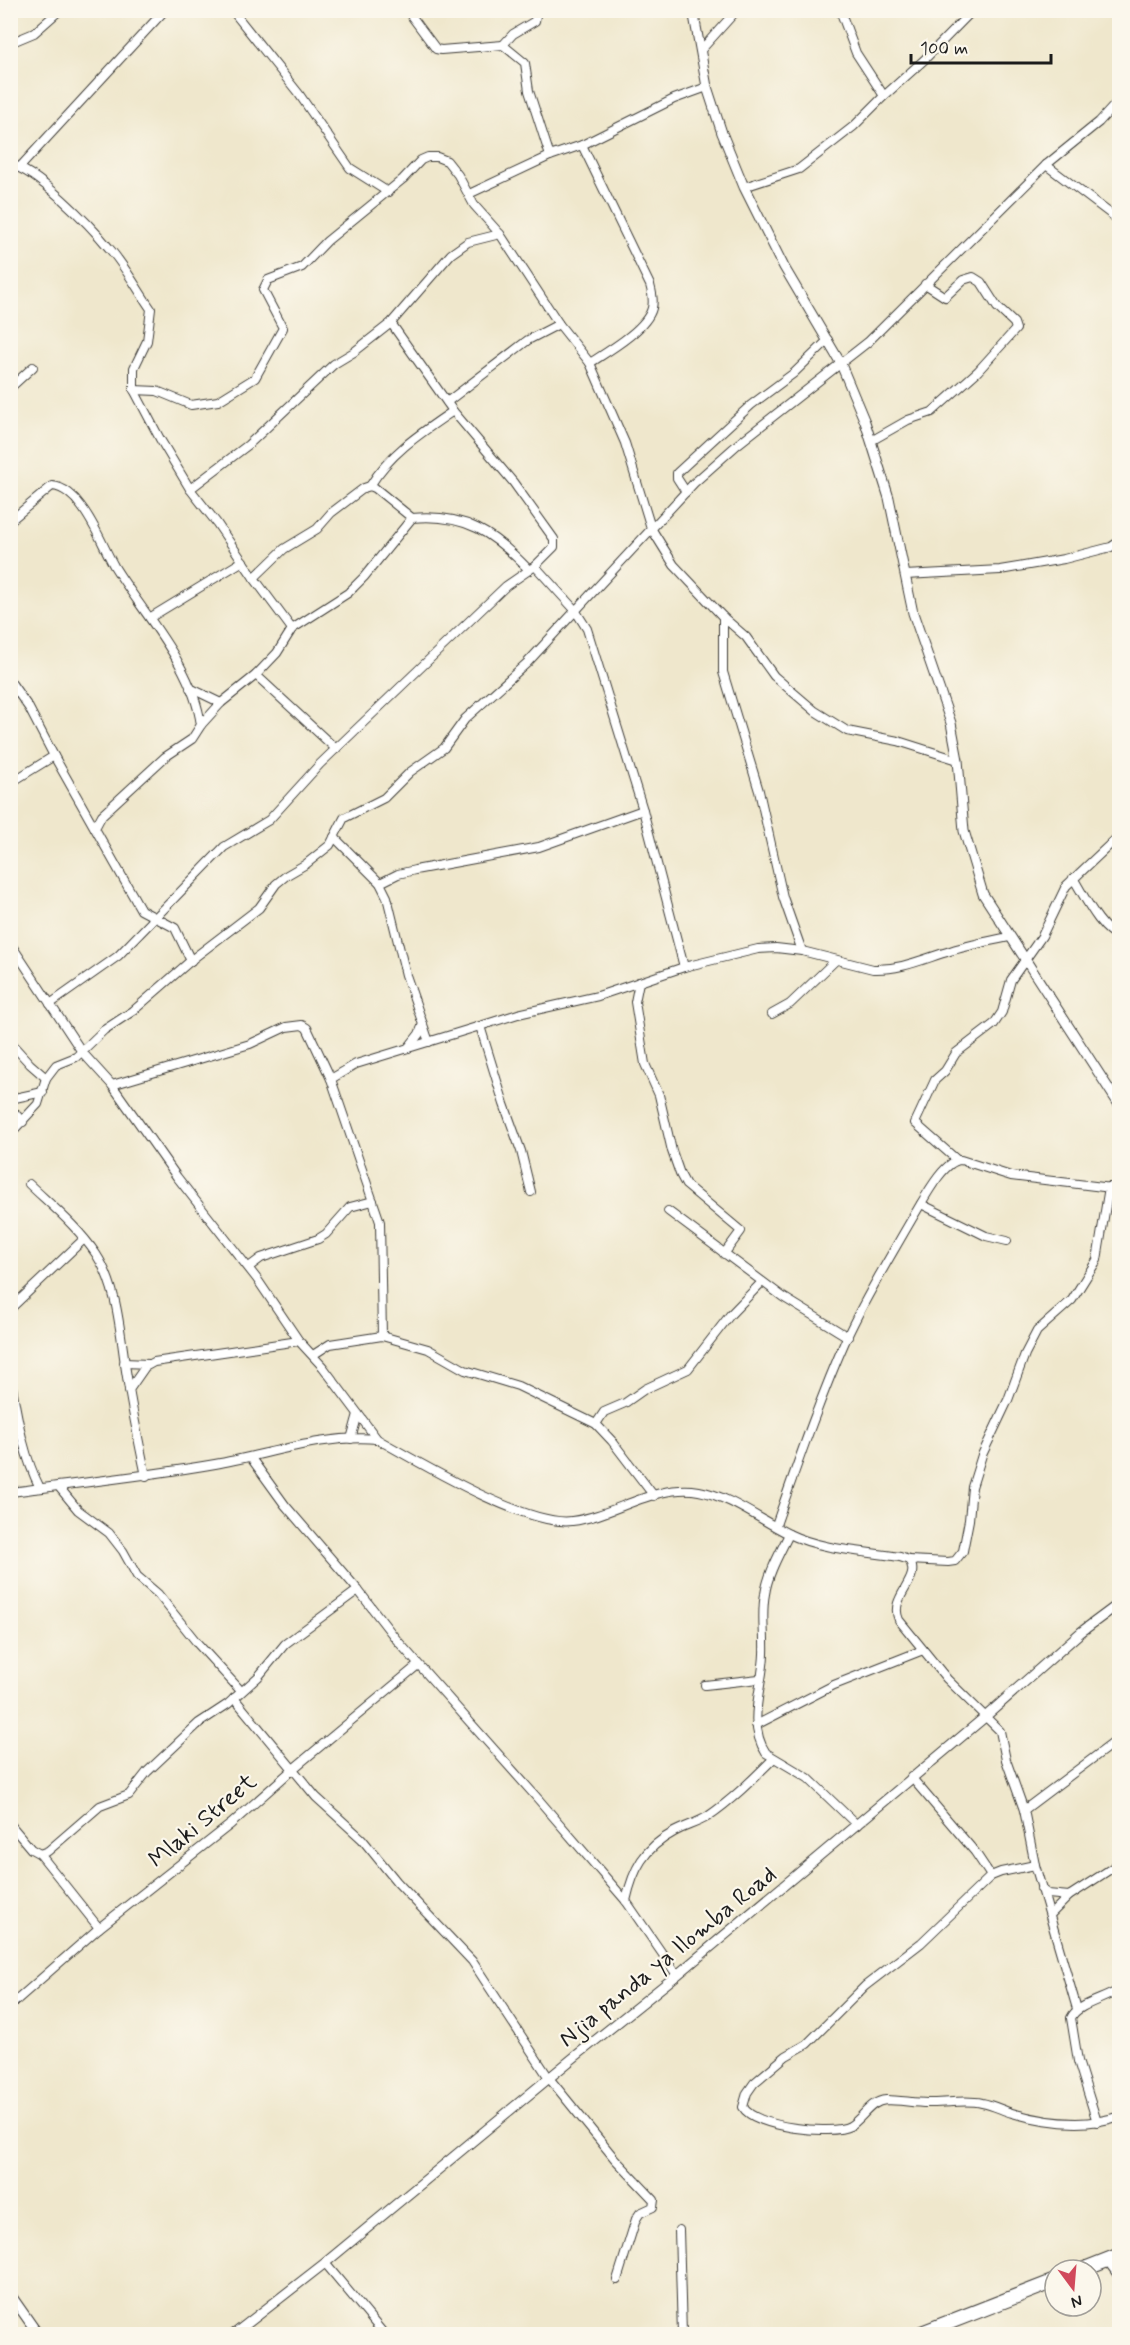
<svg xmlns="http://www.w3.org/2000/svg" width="1130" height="2345" font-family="Mynerve,sans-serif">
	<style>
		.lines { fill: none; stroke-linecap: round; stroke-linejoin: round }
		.minor-casing { stroke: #3c3a36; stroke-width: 10 }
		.tertiary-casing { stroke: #3c3a36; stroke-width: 11 }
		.trunk-casing { stroke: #3c3a36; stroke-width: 16 }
		.minor { stroke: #fff; stroke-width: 8 }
		.tertiary { stroke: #fff; stroke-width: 9 }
		.trunk { stroke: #fff; stroke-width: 14 }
		.labels { text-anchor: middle; stroke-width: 4.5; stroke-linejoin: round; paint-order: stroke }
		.street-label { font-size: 24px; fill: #1c1c1c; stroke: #fbf7ec }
	</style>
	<rect width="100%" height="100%" fill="#fbf7ec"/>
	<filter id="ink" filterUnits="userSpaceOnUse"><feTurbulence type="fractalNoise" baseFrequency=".0167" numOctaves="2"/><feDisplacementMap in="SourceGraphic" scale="12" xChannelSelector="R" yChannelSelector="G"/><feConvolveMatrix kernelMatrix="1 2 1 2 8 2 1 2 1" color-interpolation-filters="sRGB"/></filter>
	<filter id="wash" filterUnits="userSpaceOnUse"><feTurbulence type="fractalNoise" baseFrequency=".008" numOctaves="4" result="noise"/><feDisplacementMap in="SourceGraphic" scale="24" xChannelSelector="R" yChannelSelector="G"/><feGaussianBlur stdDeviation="1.35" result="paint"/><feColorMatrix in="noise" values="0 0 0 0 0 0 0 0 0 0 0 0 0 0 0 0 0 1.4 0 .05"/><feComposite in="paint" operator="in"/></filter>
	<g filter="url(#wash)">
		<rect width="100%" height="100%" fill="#efe7cc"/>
	</g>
	<g filter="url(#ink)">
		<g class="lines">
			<g class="minor-casing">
				<g id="minor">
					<polyline points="232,10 299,94 350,168 388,192"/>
					<polyline points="407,10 436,49 441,50 503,45 525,63 529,91 550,156"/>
					<polyline points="840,10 856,53 884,96"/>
					<polyline points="10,43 34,33 60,10"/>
					<polyline points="503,45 513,34 535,21 537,10"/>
					<polyline points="701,50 737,10"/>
					<path d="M582 145 650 285C652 292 654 300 652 308 647 329 607 352 590 363"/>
					<path d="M10 165C36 169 91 226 109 248 125 266 137 289 151 309L147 341 134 368V390L160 439 190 489 216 522 254 578 292 629"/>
					<polyline points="1046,165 1120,221"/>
					<polyline points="21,166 165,10"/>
					<polyline points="10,175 16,166"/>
					<polyline points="744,187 799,169 854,126 884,96 924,60 973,10"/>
					<polyline points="469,194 550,156 582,145 674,99 707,87"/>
					<polyline points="10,388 33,367"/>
					<polyline points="134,390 157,391 191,405 218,401 255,378 283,328 263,290 268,280 302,267 327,241 403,179 421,160 428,157 437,157 447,161 458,175 474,205 500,234 559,324 590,363 625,443 651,528 674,565 723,617 746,637 774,676 815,711 847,731 898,741 958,760"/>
					<polyline points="447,402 528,340 559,324"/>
					<polyline points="871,441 908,420 932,412 978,371 1016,329 1014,323 997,307 981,282 973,277 963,280 945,297 925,284"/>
					<path d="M370 486C390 453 421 433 453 411"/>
					<polyline points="190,489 248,445 334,364 354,352 391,323 451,254 468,242 500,234"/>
					<polyline points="686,492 677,478 677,473 751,405 794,373 828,340"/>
					<path d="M10 521 52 486C64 487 75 497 81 506 95 524 103 546 114 566 144 615 193 666 201 725"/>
					<polyline points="535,566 575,610 587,629 643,810 684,967"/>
					<polyline points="905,575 1000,570 1064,559 1111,547 1120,541"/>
					<polyline points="254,578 284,549 317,529 331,513 364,488 370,486 375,488 412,518"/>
					<polyline points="151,617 243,561"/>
					<polyline points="723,617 723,672 759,791 783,897 802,951"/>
					<polyline points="256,675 336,749"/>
					<polyline points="10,681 29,708 54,756 141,910 175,928 191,961"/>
					<polyline points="190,688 221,703"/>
					<polyline points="10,783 54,756"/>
					<path d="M95 828 102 815 165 757 192 739 201 725 221 703 256 675 277 653 292 629 348 593 364 577 412 518C465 513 494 533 529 570"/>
					<polyline points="334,837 380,883 387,897 406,975 429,1042"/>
					<path d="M1073 878C1084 895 1100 931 1120 937"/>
					<polyline points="380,883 398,874 415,870 539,847 643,810"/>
					<polyline points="10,943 82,1052 112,1085 177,1177 257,1279 299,1341 323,1367 377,1439"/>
					<polyline points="639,982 635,1002 645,1064 659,1095 672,1151 680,1174 686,1185 741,1231 724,1254"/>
					<polyline points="50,1004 118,956 224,847 269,820 320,764 438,651 506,586 535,566 554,547 554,539 513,482 453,411 391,323"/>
					<polyline points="772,1014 790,1004 836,960"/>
					<polyline points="480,1026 504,1104 521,1151 531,1192"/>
					<polyline points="10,1042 30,1064 46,1078"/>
					<polyline points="408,1048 419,1034 423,1024"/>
					<path d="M331 1079 356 1064 480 1026 518 1014 598 996 684 967 758 949 776 948 802 951 873 969C901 970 923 959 950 951 969 945 989 941 1009 937"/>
					<polyline points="112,1085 250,1044 286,1027 302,1025 307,1028 331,1079 380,1222 382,1336"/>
					<polyline points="10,1099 43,1092"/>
					<polyline points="10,1108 23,1122"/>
					<polyline points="10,1134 38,1104 46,1078 56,1065 76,1057 104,1030 133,1011 195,957 259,908 276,884 287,875 306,864 330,845 344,818 384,798 410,772 444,748 465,719 527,663 694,483 738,444 868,342 1046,165 1099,122 1120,99"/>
					<polyline points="957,1160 915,1123 935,1080 945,1071 956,1053 994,1024 1002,1012 1011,980 1042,936 1066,886 1120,835"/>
					<path d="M29 1184C52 1206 78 1227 96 1254 119 1289 120 1336 127 1377 132 1410 139 1443 146 1476"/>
					<polyline points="921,1204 986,1236 1007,1241"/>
					<polyline points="668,1211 783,1297 848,1337"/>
					<polyline points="249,1267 261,1258 318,1239 326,1234 350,1207 373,1201"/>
					<polyline points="10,1309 84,1239"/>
					<polyline points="313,1355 330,1344 382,1336 428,1349 465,1370 518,1386 596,1424 612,1441 654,1496"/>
					<polyline points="124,1363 149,1364"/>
					<path d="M10 1376C17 1414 22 1453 40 1488"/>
					<polyline points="129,1390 145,1367 154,1362 299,1341"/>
					<polyline points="596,1424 604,1412 625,1403 645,1389 688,1369 730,1315 762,1282"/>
					<polyline points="351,1439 358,1414"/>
					<polyline points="251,1458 285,1505 358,1590 396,1639 539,1800 626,1901 677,1975"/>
					<polyline points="59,1487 78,1510 109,1533 123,1551 137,1576 158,1594 198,1644 241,1691"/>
					<path d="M10 1492C79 1483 147 1476 215 1464 267 1455 324 1434 377 1439 420 1463 527 1527 572 1521 614 1516 656 1483 699 1491 732 1497 760 1520 789 1534 822 1550 864 1551 900 1557L909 1560C923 1580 888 1596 899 1620L947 1679 1000 1731 1006 1760 1024 1810 1035 1865 1077 2009"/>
					<path d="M776 1525C798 1462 820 1398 847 1337 866 1296 890 1257 913 1217 922 1203 943 1160 961 1160L1011 1176 1120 1189"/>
					<path d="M789 1534C780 1553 768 1573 765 1594 761 1614 765 1634 764 1654 763 1687 746 1723 766 1753L808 1778 857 1825"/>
					<polyline points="909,1560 948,1562 955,1561 963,1551 969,1520 972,1487 982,1455 1008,1400 1025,1354 1037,1331 1072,1300 1097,1260 1109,1187"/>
					<polyline points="705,1685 759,1679"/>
					<polyline points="234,1698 316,1797 362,1839 397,1882 472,1961 549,2078 615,2159 654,2200 653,2207 640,2213 636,2219 617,2280"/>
					<polyline points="756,1725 834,1685 923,1650"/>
					<polyline points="911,1777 975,1852 991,1876"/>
					<polyline points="1024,1810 1120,1738"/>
					<polyline points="10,1824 31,1849 40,1854 48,1851 100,1806 129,1795 147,1772 199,1723 228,1704 258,1677 285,1644 358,1590"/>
					<polyline points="40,1854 99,1928"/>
					<path d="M1035 1865 1001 1872 991 1876 921 1943 865 1986 807 2044 786 2056 754 2083 747 2093 743 2107C754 2127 831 2136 850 2126 863 2118 870 2101 886 2100 900 2100 914 2103 927 2103 945 2104 964 2099 982 2103 993 2105 1002 2110 1012 2113 1047 2123 1085 2128 1120 2116"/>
					<polyline points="1041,1889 1048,1894 1069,1896 1120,1863"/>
					<path d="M626 1901C633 1869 644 1848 674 1832 685 1826 697 1823 707 1817 731 1801 753 1779 773 1759"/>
					<polyline points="1050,1915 1069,1896"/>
					<polyline points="10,2006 99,1928 231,1824 293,1769 418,1665"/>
					<path d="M1097 2122 1078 2061 1071 2018C1077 2004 1106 1999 1120 1989"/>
					<polyline points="679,2230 682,2334"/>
					<polyline points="1107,2260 1120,2278"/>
					<polyline points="325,2263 384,2334"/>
				</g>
			</g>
			<g class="tertiary-casing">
				<g id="tertiary">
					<polyline points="693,10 707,87 722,133 744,187 784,267 840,362 865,422 889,498 913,613 951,723 958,760 964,831 983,894 1120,1106"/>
					<polyline points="10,2294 38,2334"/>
					<polyline points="234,2334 325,2263 572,2059 677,1975 985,1717 1081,1632 1120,1603"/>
				</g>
			</g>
			<g class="trunk-casing">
				<g id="trunk">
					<polyline points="1082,2270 1120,2255"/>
					<polyline points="919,2334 1055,2281"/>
				</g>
			</g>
			<use href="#minor" class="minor"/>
			<use href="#tertiary" class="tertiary"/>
			<use href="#trunk" class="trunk"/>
		</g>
	</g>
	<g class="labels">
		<g class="street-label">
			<text transform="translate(202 1820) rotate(-40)" y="8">Mlaki Street</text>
			<text transform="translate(667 1956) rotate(-39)" y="8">Njia panda ya Ilomba Road</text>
		</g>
	</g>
	<rect width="1130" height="2345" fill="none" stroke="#fbf7ec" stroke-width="36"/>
	<g transform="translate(1073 2288) rotate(164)"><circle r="28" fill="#fbf7ec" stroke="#a29f99" stroke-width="1.5"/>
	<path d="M0-4.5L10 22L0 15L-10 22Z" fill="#d1495b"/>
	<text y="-9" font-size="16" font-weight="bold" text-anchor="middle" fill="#1c1c1c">N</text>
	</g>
	<path d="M911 54v9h140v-9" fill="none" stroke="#1c1c1c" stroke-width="3"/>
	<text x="920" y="54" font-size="18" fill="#1c1c1c" stroke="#fbf7ec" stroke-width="4.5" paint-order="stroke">100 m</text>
</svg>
